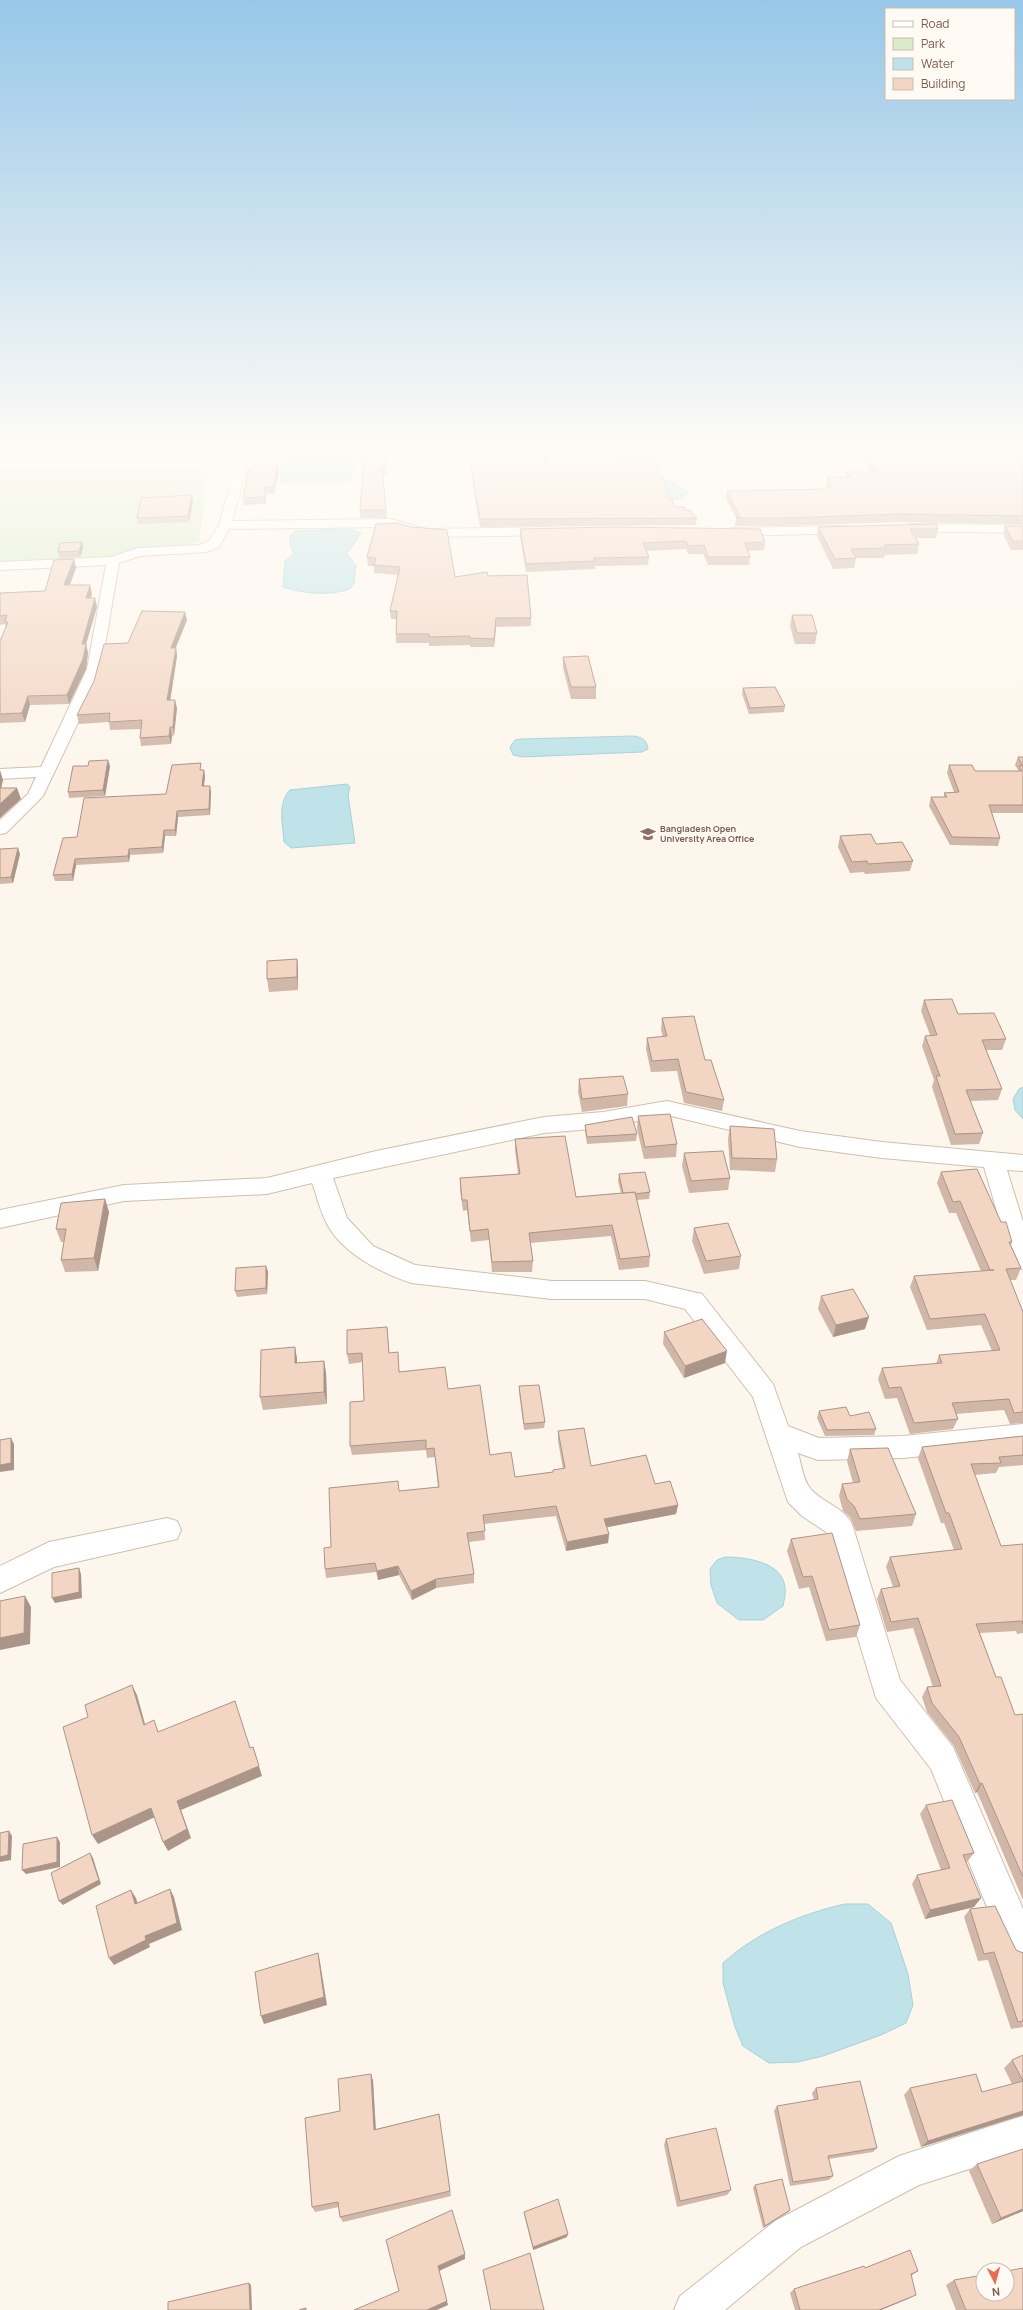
<svg xmlns="http://www.w3.org/2000/svg" width="1023" height="2310" font-family="Manrope,sans-serif">
	<style>
		.green { fill: #d8ecc9 }
		.water { fill: #bfe3e8; stroke: #a5d3da }
		.lines { fill: none; stroke-linecap: round; stroke-linejoin: round }
		.minor-casing { stroke: #d1beb0; stroke-width: 2 }
		.minor { fill: #fff; fill-rule: evenodd }
		.wall { fill: #d1b7a8 }
		.shaded-wall { fill: #aa9588 }
		.building { fill: #f3d5c3; stroke: #aa9588 }
		.labels { text-anchor: middle; stroke-width: 3; stroke-linejoin: round; paint-order: stroke }
		.far-education-label { font-size: 9px; font-weight: bold; fill: #785e54; stroke: #fffaf3; text-anchor: start }
	</style>
	<rect width="100%" height="100%" fill="#fdf6ec"/>
	<polygon class="green" points="0,469 208,469 199,542 110,560 0,564"/>
	<g class="water">
		<path d="M337 448 348 451C355 462 355 469 349 480L336 483H280L284 459 289 452 303 449Z"/>
		<path d="M662 478 673 482 689 493C680 499 674 501 663 498Z"/>
		<path d="M348 529 361 533 347 554 356 565 354 583 350 589C329 596 304 594 283 587L285 561 294 554C290 544 286 538 295 531Z"/>
		<path d="M633 736C641 737 647 739 648 749L642 752 523 757 513 755 510 747 515 740 521 739Z"/>
		<path d="M347 784 350 787 348 795 355 843 291 848 284 842C283 824 277 804 290 790Z"/>
		<polygon points="1023,1087 1023,1119 1015,1110 1013,1099 1019,1089"/>
		<path d="M725 1557C744 1557 782 1561 785 1587 786 1593 784 1600 783 1606L763 1620H739L717 1603 711 1585 710 1569 717 1560Z"/>
		<path d="M845 1904H868L891 1923 908 1974 913 2005 906 2023 881 2035 823 2056 798 2062 769 2063 743 2046 735 2027 723 1983V1963C757 1932 801 1914 845 1904Z"/>
	</g>
	<g class="lines">
		<g class="minor-casing">
			<g id="minor">
				<polygon points="266,446 281,446 248,463 232,521 390,519 426,529 550,527 556,531 550,535 425,537 389,527 229,529 219,547 206,552 140,556 119,563 101,669 94,689 43,796 6,833 0,834 0,820 28,794 36,777 0,779 0,769 41,767 87,669 106,565 0,570 0,562 111,557 138,548 199,545 209,541 219,525 237,461"/>
				<polygon points="909,524 1023,525 1023,533 905,531 903,528 905,525"/>
				<polygon points="848,526 852,527 854,530 852,533 731,536 725,532 731,528"/>
				<path d="M667 1101 800 1131 882 1142 1023 1155V1171L1007 1170 1023 1222V1269L1015 1266 1011 1260 984 1167 882 1158 800 1147 667 1115 603 1128 544 1133 333 1178 347 1218 373 1246 415 1265 552 1281H645L702 1294 773 1384 788 1426 819 1438 903 1436 1023 1424V1446L903 1458 818 1460 798 1453C801 1463 803 1480 810 1488 822 1503 844 1507 852 1524L900 1680 953 1747 1023 1909V1962L1011 1957 987 1907 931 1769 876 1698 826 1532 802 1516 788 1502 753 1397 685 1309 645 1299H552L411 1283C381 1273 342 1253 327 1224 320 1211 317 1196 312 1183L267 1194 124 1201 0 1228V1210L124 1185 267 1178 376 1151 544 1117 603 1112Z"/>
				<polygon points="167,1518 177,1521 181,1530 177,1539 54,1567 0,1593 0,1566 49,1542"/>
				<polygon points="1023,2116 1023,2152 919,2185 801,2247 725,2310 674,2310 680,2296 775,2221 899,2156"/>
			</g>
		</g>
		<use href="#minor" class="minor"/>
	</g>
	<g class="wall">
		<polygon points="385,446 387,475 383,475 387,518 360,518 360,510 367,459"/>
		<polygon points="863,446 1023,446 1023,524 899,522 782,526 735,526 736,518 726,499 727,491 826,489 827,487 826,486 827,477 846,477 847,472 870,472 862,454"/>
		<polygon points="544,453 616,457 670,500 675,507 685,510 697,518 696,525 480,527 471,473 471,466 545,465 544,460"/>
		<polygon points="278,464 279,471 274,494 266,494 266,504 244,505 243,498 252,471"/>
		<polygon points="193,502 189,522 138,524 137,518"/>
		<polygon points="376,524 455,577 488,576 531,618 531,626 496,627 494,647 470,647 470,645 429,646 429,643 396,643 396,634 397,619 391,619 390,611 399,575 374,573 374,566 368,566 367,557"/>
		<polygon points="1005,526 1023,526 1023,550 1011,550 1003,534"/>
		<polygon points="818,527 938,529 936,538 916,538 919,544 917,554 885,555 884,558 856,558 854,568 833,569 817,536"/>
		<polygon points="520,529 765,542 764,550 748,551 750,557 749,565 708,565 703,554 688,554 686,549 646,551 649,557 648,565 595,566 595,569 526,572 520,537"/>
		<polygon points="82,542 83,548 80,557 59,558 58,552"/>
		<polygon points="74,559 76,568 70,585 90,585 92,594 90,598 97,607 86,644 88,653 86,669 69,704 30,705 25,722 0,723 0,641 6,627 5,624 0,625 0,593 45,591"/>
		<polygon points="792,615 817,633 815,644 795,644 790,626"/>
		<polygon points="187,620 176,648 177,656 170,700 177,708 174,735 172,736 171,744 141,746 140,738 141,729 110,730 109,722 79,724 77,715 128,643"/>
		<polygon points="563,657 596,687 596,699 571,699 563,668"/>
		<polygon points="743,688 785,706 784,712 749,714 742,694"/>
		<polygon points="1018,757 1023,757 1023,813 992,813 1000,838 998,846 950,845 929,806 931,797 944,797 944,793 954,792 947,773 949,765 975,771 1018,771 1018,770 1015,765"/>
		<polygon points="110,766 105,796 69,798 68,792"/>
		<polygon points="202,770 205,776 204,786 211,792 210,815 178,817 176,836 165,836 163,853 130,855 129,862 76,865 73,881 55,881 53,875 77,837 166,794"/>
		<polygon points="840,836 876,844 913,861 910,871 865,874 864,872 850,873 838,847"/>
		<polygon points="0,849 20,854 13,883 0,884"/>
		<polygon points="297,959 298,971 298,990 269,992 267,979"/>
		<polygon points="924,1000 958,1014 1006,1039 1002,1050 986,1050 1002,1089 998,1100 970,1101 983,1133 979,1144 951,1145 932,1087 934,1080 922,1046 925,1036 930,1035 921,1011"/>
		<polygon points="662,1018 705,1060 724,1100 722,1111 684,1103 677,1071 651,1072 646,1049 647,1038 663,1037 661,1030"/>
		<polygon points="579,1079 628,1094 627,1106 582,1112 578,1092"/>
		<polygon points="638,1116 677,1144 676,1157 644,1159 637,1129"/>
		<polygon points="585,1125 637,1134 636,1141 587,1144 585,1131"/>
		<polygon points="730,1126 777,1159 775,1172 730,1170 728,1139"/>
		<polygon points="515,1139 576,1197 621,1193 618,1181 619,1174 650,1192 649,1199 637,1200 650,1256 649,1267 619,1270 611,1236 530,1243 533,1261 532,1272 492,1272 489,1240 471,1242 467,1210 463,1211 460,1189 460,1178 518,1174 515,1150"/>
		<polygon points="684,1153 730,1178 728,1190 689,1193 682,1166"/>
		<polygon points="941,1172 1001,1222 1012,1242 1011,1245 1021,1268 1016,1280 1010,1280 1023,1312 1023,1423 1010,1424 1004,1410 956,1414 958,1419 953,1429 910,1434 897,1398 885,1399 878,1379 882,1368 936,1364 939,1355 992,1351 981,1325 927,1330 910,1287 914,1276 981,1271 956,1213 949,1213 937,1183"/>
		<polygon points="105,1199 109,1212 98,1271 65,1272 61,1260 64,1242 61,1242 56,1229"/>
		<polygon points="694,1228 741,1256 739,1269 704,1274 692,1241"/>
		<polygon points="266,1266 268,1272 267,1294 237,1297 235,1291"/>
		<polygon points="821,1296 865,1329 833,1337 818,1309"/>
		<polygon points="387,1327 389,1353 400,1372 448,1389 490,1455 515,1477 553,1472 553,1470 563,1469 558,1441 558,1431 591,1466 655,1484 678,1505 676,1514 607,1527 609,1534 608,1543 566,1551 556,1516 484,1524 485,1540 469,1542 474,1574 474,1583 436,1588 412,1600 399,1575 378,1580 376,1572 326,1578 325,1569 331,1547 399,1491 438,1487 435,1457 427,1458 426,1450 352,1455 350,1446 364,1401 363,1362 349,1364 347,1354"/>
		<polygon points="664,1332 725,1363 684,1378 663,1344"/>
		<polygon points="295,1347 297,1359 297,1363 324,1361 326,1373 327,1404 263,1410 260,1397"/>
		<polygon points="519,1386 545,1422 544,1428 524,1430 519,1392"/>
		<polygon points="819,1411 850,1416 876,1429 874,1435 825,1436 817,1418"/>
		<polygon points="1023,1436 1023,1465 999,1467 996,1473 974,1475 1001,1546 1023,1544 1023,1633 1017,1634 1016,1631 980,1633 996,1677 1015,1715 1023,1714 1023,1900 977,1792 975,1793 954,1746 927,1712 922,1697 927,1687 933,1687 913,1628 887,1632 877,1599 881,1589 893,1587 886,1567 890,1557 954,1550 944,1523 941,1523 918,1458 922,1447"/>
		<polygon points="850,1449 916,1514 912,1526 856,1531 850,1517 843,1511 839,1496 842,1484 853,1483 847,1461"/>
		<polygon points="791,1539 860,1625 856,1637 826,1641 809,1587 799,1589 787,1551"/>
		<polygon points="926,1805 974,1853 967,1862 966,1863 974,1907 925,1919 912,1884 917,1875 941,1870 920,1814"/>
		<polygon points="970,1909 1016,1950 1023,1953 1023,2027 1011,2029 988,1960 978,1961 964,1917"/>
		<polygon points="1023,2055 1023,2115 921,2147 904,2095 910,2088 982,2092 1012,2084 1004,2068 1012,2060"/>
		<polygon points="371,2074 373,2081 376,2129 439,2114 451,2196 343,2222 340,2217 339,2207 315,2212 312,2207 340,2111"/>
		<polygon points="816,2088 877,2148 873,2152 829,2159 833,2176 829,2180 790,2186 774,2111 777,2106 814,2100 812,2093"/>
		<polygon points="666,2139 731,2190 727,2195 677,2207 664,2145"/>
		<polygon points="977,2164 1023,2211 992,2224 969,2171"/>
		<polygon points="755,2185 788,2212 763,2228 753,2188"/>
		<polygon points="524,2212 567,2237 533,2250 524,2214"/>
		<polygon points="865,2268 918,2271 911,2276 910,2298 881,2310 795,2310 790,2293 794,2289"/>
		<polygon points="954,2280 1023,2310 956,2310 946,2285"/>
	</g>
	<g class="shaded-wall">
		<polygon points="278,464 279,471 274,494 273,487"/>
		<polygon points="192,495 193,502 189,522 188,516"/>
		<polygon points="82,542 83,548 80,557 79,551"/>
		<polygon points="74,559 76,568 66,594 64,585"/>
		<polygon points="90,585 92,594 88,607 86,598"/>
		<polygon points="95,598 97,607 86,644 88,653 86,669 69,704 67,695"/>
		<polygon points="185,612 187,620 172,656 171,648"/>
		<polygon points="496,618 496,627 494,647 494,639"/>
		<polygon points="176,648 177,656 169,708 167,700"/>
		<polygon points="28,696 30,705 25,722 22,713"/>
		<polygon points="175,700 177,708 174,735 173,727"/>
		<polygon points="170,727 172,736 171,744 169,736"/>
		<polygon points="108,760 110,766 105,796 103,790"/>
		<polygon points="0,770 3,780 0,794"/>
		<polygon points="204,770 205,776 203,792 202,786"/>
		<polygon points="210,786 211,792 210,815 209,809"/>
		<polygon points="17,788 21,799 0,818 0,804"/>
		<polygon points="177,811 178,817 176,836 175,830"/>
		<polygon points="164,830 165,836 163,853 162,847"/>
		<polygon points="18,848 20,854 13,883 11,877"/>
		<polygon points="129,849 130,855 129,862 128,856"/>
		<polygon points="75,859 76,865 73,881 72,874"/>
		<polygon points="297,959 298,971 298,990 297,977"/>
		<polygon points="105,1199 109,1212 98,1271 94,1258"/>
		<polygon points="266,1266 268,1272 267,1294 266,1288"/>
		<polygon points="869,1317 865,1329 833,1337 836,1325"/>
		<polygon points="295,1347 297,1359 297,1376 295,1363"/>
		<polygon points="727,1351 725,1363 684,1378 685,1366"/>
		<polygon points="324,1361 326,1373 327,1404 324,1392"/>
		<polygon points="11,1438 14,1444 14,1470 0,1472 0,1465"/>
		<polygon points="678,1505 676,1514 603,1528 604,1519"/>
		<polygon points="609,1534 608,1543 566,1551 567,1542"/>
		<polygon points="398,1566 399,1575 378,1580 377,1571"/>
		<polygon points="79,1568 81,1574 82,1598 55,1603 52,1598"/>
		<polygon points="436,1579 436,1588 412,1600 411,1591"/>
		<polygon points="25,1596 31,1607 30,1644 0,1650 0,1638"/>
		<polygon points="132,1685 137,1695 148,1735 144,1725"/>
		<polygon points="253,1747 262,1776 181,1810 191,1838 168,1851 163,1842 177,1801"/>
		<polygon points="982,1783 977,1792 975,1793 980,1784"/>
		<polygon points="151,1808 155,1817 98,1844 92,1835"/>
		<polygon points="9,1831 12,1836 11,1860 0,1862 0,1857"/>
		<polygon points="57,1837 60,1842 60,1867 26,1874 22,1870"/>
		<polygon points="90,1853 93,1858 101,1884 63,1905 59,1901"/>
		<polygon points="170,1889 174,1897 182,1930 149,1944 150,1947 114,1965 109,1958 145,1936"/>
		<polygon points="131,1890 136,1898 140,1912 135,1904"/>
		<polygon points="981,1898 974,1907 925,1919 930,1910"/>
		<polygon points="318,1953 320,1962 327,2005 264,2024 261,2016"/>
		<polygon points="371,2074 373,2081 376,2136 374,2130"/>
		<polygon points="1023,2111 1023,2115 921,2147 928,2141"/>
		<polygon points="1023,2209 1023,2211 992,2224 1001,2218"/>
		<polygon points="790,2210 788,2212 763,2228 765,2226"/>
		<polygon points="568,2234 567,2237 533,2250 533,2247"/>
		<polygon points="465,2254 465,2259 439,2271 448,2305 437,2310 427,2310 438,2266"/>
		<polygon points="249,2283 251,2285 252,2310 250,2310"/>
		<polygon points="916,2295 910,2298 881,2310 878,2310"/>
	</g>
	<g class="building">
		<polygon points="366,446 385,446 386,467 382,467 386,510 360,510 364,459 368,459"/>
		<polygon points="863,446 1023,446 1023,516 901,514 783,518 736,518 740,518 727,491 828,489 827,487 832,486 827,477 850,477 847,472 875,472"/>
		<polygon points="614,451 616,457 655,456 670,500 672,500 675,507 684,507 685,510 691,510 693,515 697,518 480,519 471,466 547,465 544,453"/>
		<polygon points="253,464 278,464 273,487 265,487 265,497 243,498 248,471 252,471"/>
		<polygon points="192,495 188,516 137,518 141,498"/>
		<polygon points="397,523 411,527 447,530 455,577 487,572 488,576 527,575 531,618 496,618 494,639 470,638 470,636 429,637 429,634 396,634 397,611 390,611 400,567 374,565 376,558 367,557 376,524"/>
		<polygon points="936,524 938,529 910,529 919,544 884,545 886,548 851,549 856,558 835,559 818,527"/>
		<polygon points="1005,526 1023,526 1023,541 1013,541"/>
		<polygon points="612,527 760,529 765,542 745,543 750,557 708,557 704,545 688,546 686,541 643,543 649,557 594,558 595,561 526,564 520,529"/>
		<polygon points="82,542 79,551 58,552 60,543"/>
		<polygon points="74,559 64,585 90,585 86,598 95,598 82,644 86,644 83,659 67,695 28,696 22,713 0,714 0,641 8,622 5,622 7,615 0,616 0,593 45,591 54,560"/>
		<polygon points="142,611 185,612 171,648 176,648 167,700 175,700 173,727 170,727 169,736 140,738 142,720 109,722 110,713 77,715 94,681 104,644 128,643"/>
		<polygon points="792,615 812,615 817,633 797,633"/>
		<polygon points="588,656 596,687 571,687 563,657"/>
		<polygon points="775,687 785,706 750,708 743,688"/>
		<polygon points="1018,757 1023,757 1023,805 989,805 1000,838 952,837 931,797 947,797 944,793 959,792 949,765 972,765 975,771 1022,771 1019,766 1023,766"/>
		<polygon points="108,760 103,790 68,792 73,766 88,766 89,761"/>
		<polygon points="201,763 200,770 204,770 202,786 210,786 209,809 177,811 175,830 164,830 162,847 129,849 128,856 75,859 72,874 53,875 63,838 77,837 84,798 166,794 172,765"/>
		<polygon points="0,788 17,788 0,804"/>
		<polygon points="871,834 876,844 902,842 913,861 868,864 867,861 852,862 840,836"/>
		<polygon points="18,848 11,877 0,878 0,849"/>
		<polygon points="297,959 297,977 267,979 267,961"/>
		<polygon points="952,999 958,1014 994,1013 1006,1039 982,1040 1002,1089 966,1090 983,1133 955,1134 936,1076 940,1076 925,1036 937,1035 924,1000"/>
		<polygon points="694,1016 705,1060 711,1060 724,1100 686,1092 678,1059 652,1061 647,1038 667,1036 662,1018"/>
		<polygon points="623,1076 628,1094 582,1099 579,1079"/>
		<polygon points="670,1114 677,1144 645,1147 638,1116"/>
		<polygon points="632,1117 637,1134 587,1137 585,1125"/>
		<polygon points="730,1126 774,1129 777,1159 732,1158"/>
		<polygon points="565,1136 576,1197 635,1192 650,1256 620,1259 612,1225 529,1233 533,1261 492,1262 488,1229 470,1231 467,1200 462,1200 460,1178 520,1174 515,1139"/>
		<polygon points="723,1151 730,1178 691,1181 684,1153"/>
		<polygon points="977,1169 1001,1222 1006,1222 1012,1242 1009,1242 1021,1268 1006,1269 1023,1312 1023,1412 1014,1413 1009,1399 952,1403 958,1419 914,1423 901,1387 889,1388 882,1368 942,1363 939,1355 1000,1350 985,1314 930,1319 914,1276 994,1270 990,1270 960,1201 953,1202 941,1172"/>
		<polygon points="645,1172 650,1192 635,1194 635,1192 623,1193 619,1174"/>
		<polygon points="105,1199 94,1258 61,1260 66,1229 56,1229 61,1203"/>
		<polygon points="728,1223 741,1256 706,1261 694,1228"/>
		<polygon points="266,1266 266,1288 235,1291 236,1268"/>
		<polygon points="853,1289 869,1317 836,1325 821,1296"/>
		<polygon points="702,1319 727,1351 685,1366 664,1332"/>
		<polygon points="387,1327 389,1353 398,1352 399,1372 445,1367 448,1389 480,1385 490,1455 511,1452 515,1477 553,1472 553,1470 565,1468 558,1431 584,1428 591,1466 646,1455 655,1484 670,1481 678,1505 604,1519 609,1534 567,1542 556,1506 483,1515 485,1531 467,1533 474,1574 436,1579 411,1591 398,1566 377,1571 375,1563 325,1569 324,1548 331,1547 329,1488 398,1481 399,1491 439,1487 434,1448 426,1449 426,1440 350,1446 350,1402 364,1401 362,1353 347,1354 347,1330"/>
		<polygon points="295,1347 295,1363 324,1361 324,1392 260,1397 261,1350"/>
		<polygon points="539,1385 545,1422 524,1424 519,1386"/>
		<polygon points="846,1407 850,1416 869,1412 876,1429 827,1430 819,1411"/>
		<polygon points="1023,1436 1023,1455 999,1457 1001,1463 971,1464 1001,1546 1023,1544 1023,1624 1022,1621 976,1624 996,1677 1001,1677 1015,1715 1023,1714 1023,1877 982,1783 980,1784 959,1737 932,1703 927,1687 941,1686 918,1618 891,1622 881,1589 900,1586 890,1557 962,1549 949,1513 946,1513 922,1447"/>
		<polygon points="11,1438 11,1463 0,1465 0,1440"/>
		<polygon points="888,1448 916,1514 860,1519 854,1506 847,1499 842,1484 860,1482 850,1449"/>
		<polygon points="832,1533 860,1625 829,1630 812,1576 803,1577 791,1539"/>
		<polygon points="79,1568 79,1592 52,1598 52,1573"/>
		<polygon points="25,1596 24,1633 0,1638 0,1601"/>
		<polygon points="132,1685 144,1725 154,1720 158,1732 235,1701 250,1748 253,1747 259,1766 177,1801 187,1829 163,1842 151,1808 92,1835 63,1727 88,1717 85,1705"/>
		<polygon points="952,1800 974,1853 963,1855 981,1898 930,1910 917,1875 950,1868 926,1805"/>
		<polygon points="9,1831 8,1855 0,1857 0,1833"/>
		<polygon points="57,1837 57,1862 22,1870 23,1844"/>
		<polygon points="90,1853 99,1880 59,1901 51,1873"/>
		<polygon points="170,1889 177,1923 145,1936 146,1940 109,1958 96,1906 131,1890 135,1904"/>
		<polygon points="995,1906 1016,1950 1023,1953 1023,2021 1018,2022 994,1952 984,1954 970,1909"/>
		<polygon points="318,1953 324,1997 261,2016 255,1972"/>
		<polygon points="1023,2055 1023,2111 928,2141 910,2088 976,2074 982,2092 1023,2081 1012,2060"/>
		<polygon points="371,2074 374,2130 439,2114 450,2191 340,2217 338,2202 312,2207 305,2118 340,2111 338,2079"/>
		<polygon points="860,2081 877,2148 828,2156 833,2176 793,2182 777,2106 818,2099 816,2088"/>
		<polygon points="716,2128 731,2190 680,2201 666,2139"/>
		<polygon points="1023,2149 1023,2209 1001,2218 977,2164"/>
		<polygon points="782,2179 790,2210 765,2226 755,2185"/>
		<polygon points="558,2199 568,2234 533,2247 524,2212"/>
		<polygon points="452,2210 465,2254 438,2266 447,2301 427,2310 354,2310 399,2291 386,2240"/>
		<polygon points="910,2250 918,2271 911,2274 916,2295 879,2310 800,2310 794,2289 864,2266 865,2268"/>
		<polygon points="530,2253 544,2310 491,2310 483,2270"/>
		<polygon points="1023,2268 1023,2310 966,2310 954,2280 983,2275 983,2294 1007,2294 1007,2271"/>
		<polygon points="249,2283 250,2310 168,2310 168,2302"/>
		<polygon points="306,2308 306,2310 299,2310"/>
	</g>
	<linearGradient id="sky" x2="0" y2="1"><stop stop-color="#97c7e8"/><stop offset="0.58" stop-color="#fefbf6"/><stop offset="1" stop-color="#fefbf6" stop-opacity="0"/></linearGradient>
	<rect width="1023" height="769" fill="url(#sky)"/>
	<defs>
		<g id="university-bare" transform="scale(1.2)"><path d="M0-5L7-2L0 1L-7-2ZM-4 1L0 2.5L4 1V4Q0 6-4 4Z" fill="#8d6e63" stroke="#fffaf3" stroke-width="2.5" paint-order="stroke"/></g>
	</defs>
	<g fill-rule="evenodd">
		<use href="#university-bare" x="648" y="834"/>
	</g>
	<g class="labels">
		<g class="far-education-label">
			<text x="660" y="832">Bangladesh Open<tspan x="660" dy="10">University Area Office</tspan></text>
		</g>
	</g>
	<rect x="885" y="8" width="130" height="92" fill="#fffaf3" stroke="#cabbb1"/>
	<rect x="893" y="21" width="20" height="6" fill="#ffffff" stroke="#cabbb1"/>
	<text x="921" y="28" font-size="12" fill="#7a5c4d">Road</text>
	<rect x="893" y="38" width="20" height="12" fill="#d8ecc9" stroke="#cabbb1"/>
	<text x="921" y="48" font-size="12" fill="#7a5c4d">Park</text>
	<rect x="893" y="58" width="20" height="12" fill="#bfe3e8" stroke="#cabbb1"/>
	<text x="921" y="68" font-size="12" fill="#7a5c4d">Water</text>
	<rect x="893" y="78" width="20" height="12" fill="#f3d5c3" stroke="#cabbb1"/>
	<text x="921" y="88" font-size="12" fill="#7a5c4d">Building</text>
	<g transform="translate(995 2282) rotate(174)"><circle r="19" fill="#fffaf3" stroke="#cabbb1"/>
	<path d="M0-3L7 15L0 10L-7 15Z" fill="#e76f51"/>
	<text y="-6" font-size="11" font-weight="bold" text-anchor="middle" fill="#7a5c4d">N</text>
	</g>
</svg>
